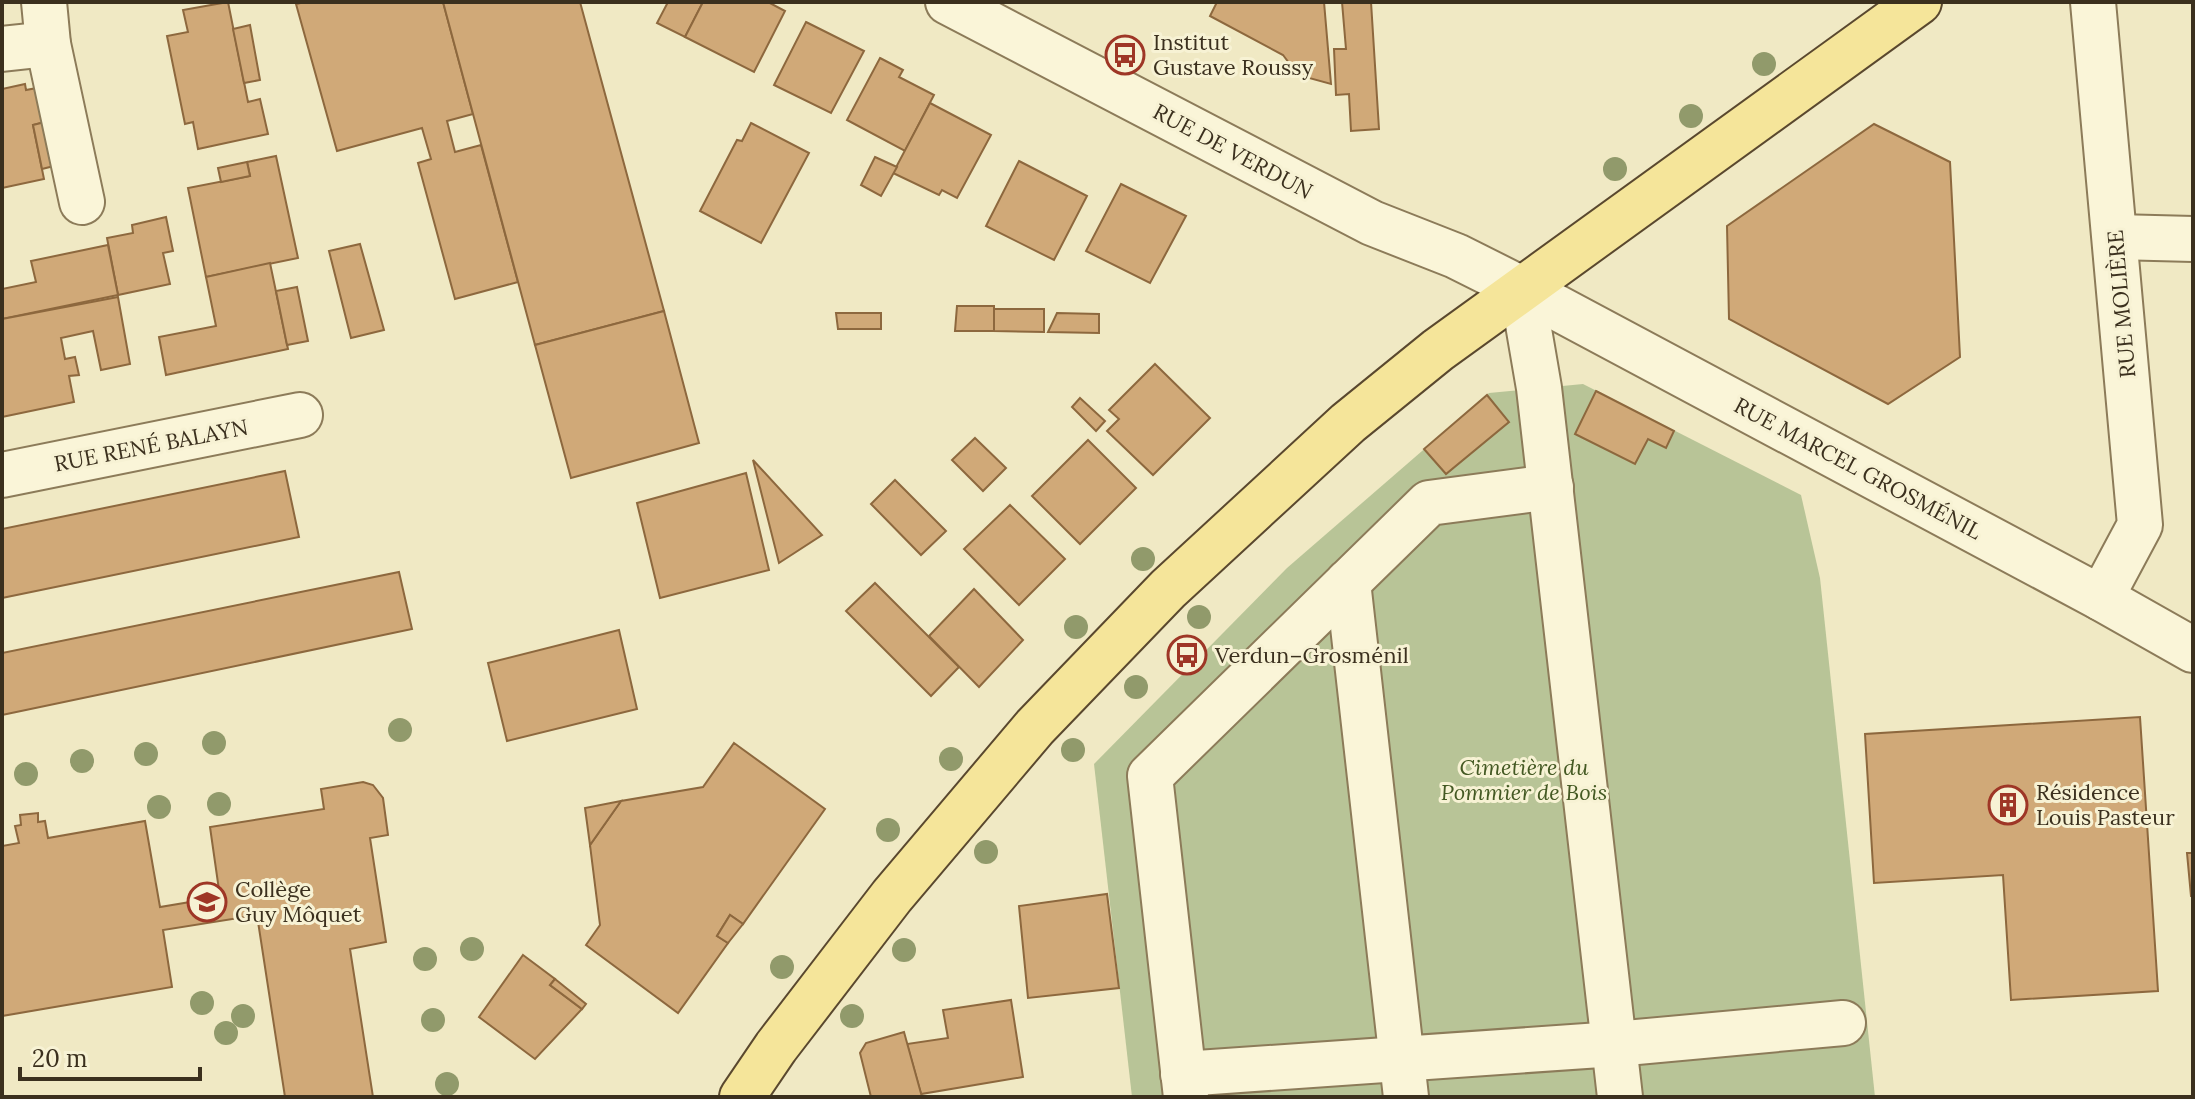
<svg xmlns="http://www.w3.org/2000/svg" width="2195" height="1099" font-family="Lora,serif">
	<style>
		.cemetery { fill: #b8c497 }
		.building { fill: #d0a978; stroke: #8d683e; stroke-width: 2 }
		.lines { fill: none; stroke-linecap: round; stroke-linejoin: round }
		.minor-casing { stroke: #8c7b59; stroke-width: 48 }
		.major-casing { stroke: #5a482e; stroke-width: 48 }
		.minor { stroke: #faf5d8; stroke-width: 44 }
		.major { stroke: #f5e59a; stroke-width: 44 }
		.tree { fill: #919a6b }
		.labels { text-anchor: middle; stroke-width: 6; stroke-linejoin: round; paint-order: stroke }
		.poi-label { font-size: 22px; fill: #3b301e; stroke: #f7f2d4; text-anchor: start }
		.street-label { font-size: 22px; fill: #3b301e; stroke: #f7f2d4 }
		.park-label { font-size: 22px; font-style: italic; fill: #445923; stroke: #f7f2d4 }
	</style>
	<rect width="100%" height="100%" fill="#f0e9c4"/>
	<polygon class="cemetery" points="1583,384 1801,495 1820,578 1875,1097 1132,1097 1094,764 1287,568 1489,393"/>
	<g class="building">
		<polygon points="228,2 248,102 260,99 268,134 198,149 193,122 185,124 167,36 188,32 183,10"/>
		<polygon points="305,2 443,2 473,114 447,121 455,152 481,145 518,282 455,299 418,163 431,159 422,128 337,151 296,4"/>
		<polygon points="443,2 580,2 664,311 535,345"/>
		<polygon points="668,2 703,2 685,37 657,23"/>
		<polygon points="703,2 768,2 785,11 754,72 685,37"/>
		<polygon points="1217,2 1324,2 1331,84 1298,75 1283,55 1210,16"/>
		<polygon points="1342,2 1371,2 1379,129 1351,131 1349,94 1336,95 1334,49 1346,49"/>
		<polygon points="806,22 864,51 831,113 774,85"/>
		<polygon points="250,25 260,80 244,83 233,29"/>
		<polygon points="880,58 903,70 899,77 934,95 905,151 847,120"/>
		<polygon points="25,84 26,90 42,87 49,121 33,125 44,179 2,188 2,89"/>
		<polygon points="930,103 991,135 957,198 942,190 939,195 893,173"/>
		<polygon points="49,121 58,165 42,169 33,125"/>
		<polygon points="751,123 809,153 761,243 700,211 737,140 742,141"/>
		<polygon points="1874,124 1950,162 1960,357 1888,404 1729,319 1727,226"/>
		<polygon points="276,156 298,258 206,277 188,188 250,176 247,162"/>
		<polygon points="875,157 897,167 881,196 861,185"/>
		<polygon points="1019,161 1087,196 1054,260 986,226"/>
		<polygon points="247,162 250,176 221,182 218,168"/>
		<polygon points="1121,184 1186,216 1150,283 1086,251"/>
		<polygon points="166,217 173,251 163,253 170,284 118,295 107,238 133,233 132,225"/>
		<polygon points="360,244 384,330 351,338 329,251"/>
		<polygon points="108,245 118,295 2,319 2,289 36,282 31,261"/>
		<polygon points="270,263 288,349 166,375 159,337 216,326 206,277"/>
		<polygon points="297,287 308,341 287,345 276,291"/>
		<polygon points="118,297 130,364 101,370 93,331 61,338 65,359 75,357 79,375 69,376 74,402 2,417 2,319"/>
		<polygon points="957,306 994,306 994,331 955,331"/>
		<polygon points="994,309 1044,309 1044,332 994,331"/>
		<polygon points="664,311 699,443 571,478 535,345"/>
		<polygon points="836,313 881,313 881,329 838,329"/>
		<polygon points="1057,313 1099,314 1099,333 1048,332"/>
		<polygon points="1155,364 1210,418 1153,475 1107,431 1119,419 1109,410"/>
		<polygon points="1596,391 1674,431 1666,448 1648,439 1635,464 1575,434"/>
		<polygon points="1487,395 1509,422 1446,474 1424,449"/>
		<polygon points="1080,398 1105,421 1096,431 1072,407"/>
		<polygon points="975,438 1006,468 983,491 952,460"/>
		<polygon points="1088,440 1136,488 1080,544 1032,496"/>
		<polygon points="753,460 822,535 779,563"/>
		<polygon points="285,471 299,537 2,598 2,529"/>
		<polygon points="746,473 769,570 660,598 637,503"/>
		<polygon points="895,480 946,531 921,555 871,504"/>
		<polygon points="1010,505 1065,559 1019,605 964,549"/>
		<polygon points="399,572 412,629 2,715 2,653"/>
		<polygon points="875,583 959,667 931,696 846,611"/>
		<polygon points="974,589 1023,640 979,687 929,636"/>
		<polygon points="619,630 637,709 507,741 488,663"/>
		<polygon points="2140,717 2158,991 2011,1000 2003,875 1874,883 1865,734"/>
		<polygon points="734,743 825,809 743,924 730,915 717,936 728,943 678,1013 586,945 600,925 590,845 621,801 703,787"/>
		<polygon points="363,782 373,785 383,798 388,835 370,838 386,942 350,949 373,1097 285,1097 257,915 163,930 172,987 2,1016 2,846 19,843 15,826 21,825 20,815 38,813 38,822 45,821 48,838 145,821 160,907 220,897 210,827 324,809 321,789"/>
		<polygon points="621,801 590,845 585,808"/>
		<polygon points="2187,853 2193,853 2193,896 2191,896"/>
		<polygon points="1107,894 1119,988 1028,998 1019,906"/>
		<polygon points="730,915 743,924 728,943 717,936"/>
		<polygon points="523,955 555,979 550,985 582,1009 535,1059 479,1017"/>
		<polygon points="555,979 586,1004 582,1009 550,985"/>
		<polygon points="1011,1000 1023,1077 921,1094 907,1044 948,1038 943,1010"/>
		<polygon points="904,1032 922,1097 871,1097 860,1053 866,1043"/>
	</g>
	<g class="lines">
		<g class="minor-casing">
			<g id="minor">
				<polyline points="44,2 48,44 82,202"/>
				<polyline points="948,2 1372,223 1456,256 1522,289 2101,598 2193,650"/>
				<polyline points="2093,2 2140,525 2101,598"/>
				<polyline points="2,49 48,44"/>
				<polyline points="2116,237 2193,239"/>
				<polyline points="1522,289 1539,388 1620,1097"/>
				<polyline points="2,475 300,415"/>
				<polyline points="1348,582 1406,1097"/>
				<polyline points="1183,1074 1615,1044 1843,1023"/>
				<polyline points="1186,1097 1150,776 1429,503 1551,487"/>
			</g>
		</g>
		<g class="major-casing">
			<polyline id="major" points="742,1097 776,1047 892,896 1035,727 1168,589 1348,423 1438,350 1919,2"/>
		</g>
		<use href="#minor" class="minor"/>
		<use href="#major" class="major"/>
	</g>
	<g class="tree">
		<circle cx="1764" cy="64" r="12"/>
		<circle cx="1691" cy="116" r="12"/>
		<circle cx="1615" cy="169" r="12"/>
		<circle cx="1143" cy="559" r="12"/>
		<circle cx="1199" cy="617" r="12"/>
		<circle cx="1076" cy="627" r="12"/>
		<circle cx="1136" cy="687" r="12"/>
		<circle cx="400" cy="730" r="12"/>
		<circle cx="214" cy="743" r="12"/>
		<circle cx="1073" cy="750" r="12"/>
		<circle cx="146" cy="754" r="12"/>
		<circle cx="951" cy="759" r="12"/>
		<circle cx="82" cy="761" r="12"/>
		<circle cx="26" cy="774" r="12"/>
		<circle cx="219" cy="804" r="12"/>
		<circle cx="159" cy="807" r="12"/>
		<circle cx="888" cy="830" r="12"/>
		<circle cx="986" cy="852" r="12"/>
		<circle cx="472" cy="949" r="12"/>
		<circle cx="904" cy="950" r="12"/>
		<circle cx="425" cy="959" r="12"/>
		<circle cx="782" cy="967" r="12"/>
		<circle cx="202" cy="1003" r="12"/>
		<circle cx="243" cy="1016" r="12"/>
		<circle cx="852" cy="1016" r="12"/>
		<circle cx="433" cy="1020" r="12"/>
		<circle cx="226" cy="1033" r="12"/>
		<circle cx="447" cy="1084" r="12"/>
	</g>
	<defs>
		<g id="bus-ring" transform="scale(2)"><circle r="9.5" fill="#f7f2d4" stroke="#9e3626" stroke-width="1.5"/><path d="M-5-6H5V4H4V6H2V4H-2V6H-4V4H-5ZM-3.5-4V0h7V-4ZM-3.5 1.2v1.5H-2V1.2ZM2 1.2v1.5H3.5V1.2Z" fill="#9e3626"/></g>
		<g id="building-ring" transform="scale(2)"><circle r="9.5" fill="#f7f2d4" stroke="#9e3626" stroke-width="1.5"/><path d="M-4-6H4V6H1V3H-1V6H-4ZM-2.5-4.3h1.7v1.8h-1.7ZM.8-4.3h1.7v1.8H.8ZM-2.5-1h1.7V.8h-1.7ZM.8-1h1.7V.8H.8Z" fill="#9e3626"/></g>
		<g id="school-ring" transform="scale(2)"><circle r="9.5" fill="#f7f2d4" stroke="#9e3626" stroke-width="1.5"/><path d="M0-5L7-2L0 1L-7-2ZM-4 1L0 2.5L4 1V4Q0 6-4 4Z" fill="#9e3626"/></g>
	</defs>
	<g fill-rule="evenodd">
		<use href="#bus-ring" x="1125" y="55"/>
		<use href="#bus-ring" x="1187" y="655"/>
		<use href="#building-ring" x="2008" y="805"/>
		<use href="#school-ring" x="207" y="902"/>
	</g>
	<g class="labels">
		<g class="poi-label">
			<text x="1153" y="50">Institut<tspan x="1153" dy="25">Gustave Roussy</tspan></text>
			<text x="1215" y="663">Verdun–Grosménil</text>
			<text x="2036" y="800">Résidence<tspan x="2036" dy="25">Louis Pasteur</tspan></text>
			<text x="235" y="897">Collège<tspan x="235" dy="25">Guy Môquet</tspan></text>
		</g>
		<g class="street-label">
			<text transform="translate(1233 151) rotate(28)" y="8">RUE DE VERDUN</text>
			<text transform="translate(2121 304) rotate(-95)" y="8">RUE MOLIÈRE</text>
			<text transform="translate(151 445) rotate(-11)" y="8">RUE RENÉ BALAYN</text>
			<text transform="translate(1858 468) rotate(28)" y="8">RUE MARCEL GROSMÉNIL</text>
		</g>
		<g class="park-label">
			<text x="1524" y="775">Cimetière du<tspan x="1524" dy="25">Pommier de Bois</tspan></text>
		</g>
	</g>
	<rect width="2195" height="1099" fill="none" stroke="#3b301e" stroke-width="8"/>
	<path d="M20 1067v12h180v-12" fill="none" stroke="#3b301e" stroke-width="4"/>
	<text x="32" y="1067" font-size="24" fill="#3b301e" stroke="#f7f2d4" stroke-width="6" paint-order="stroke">20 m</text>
</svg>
